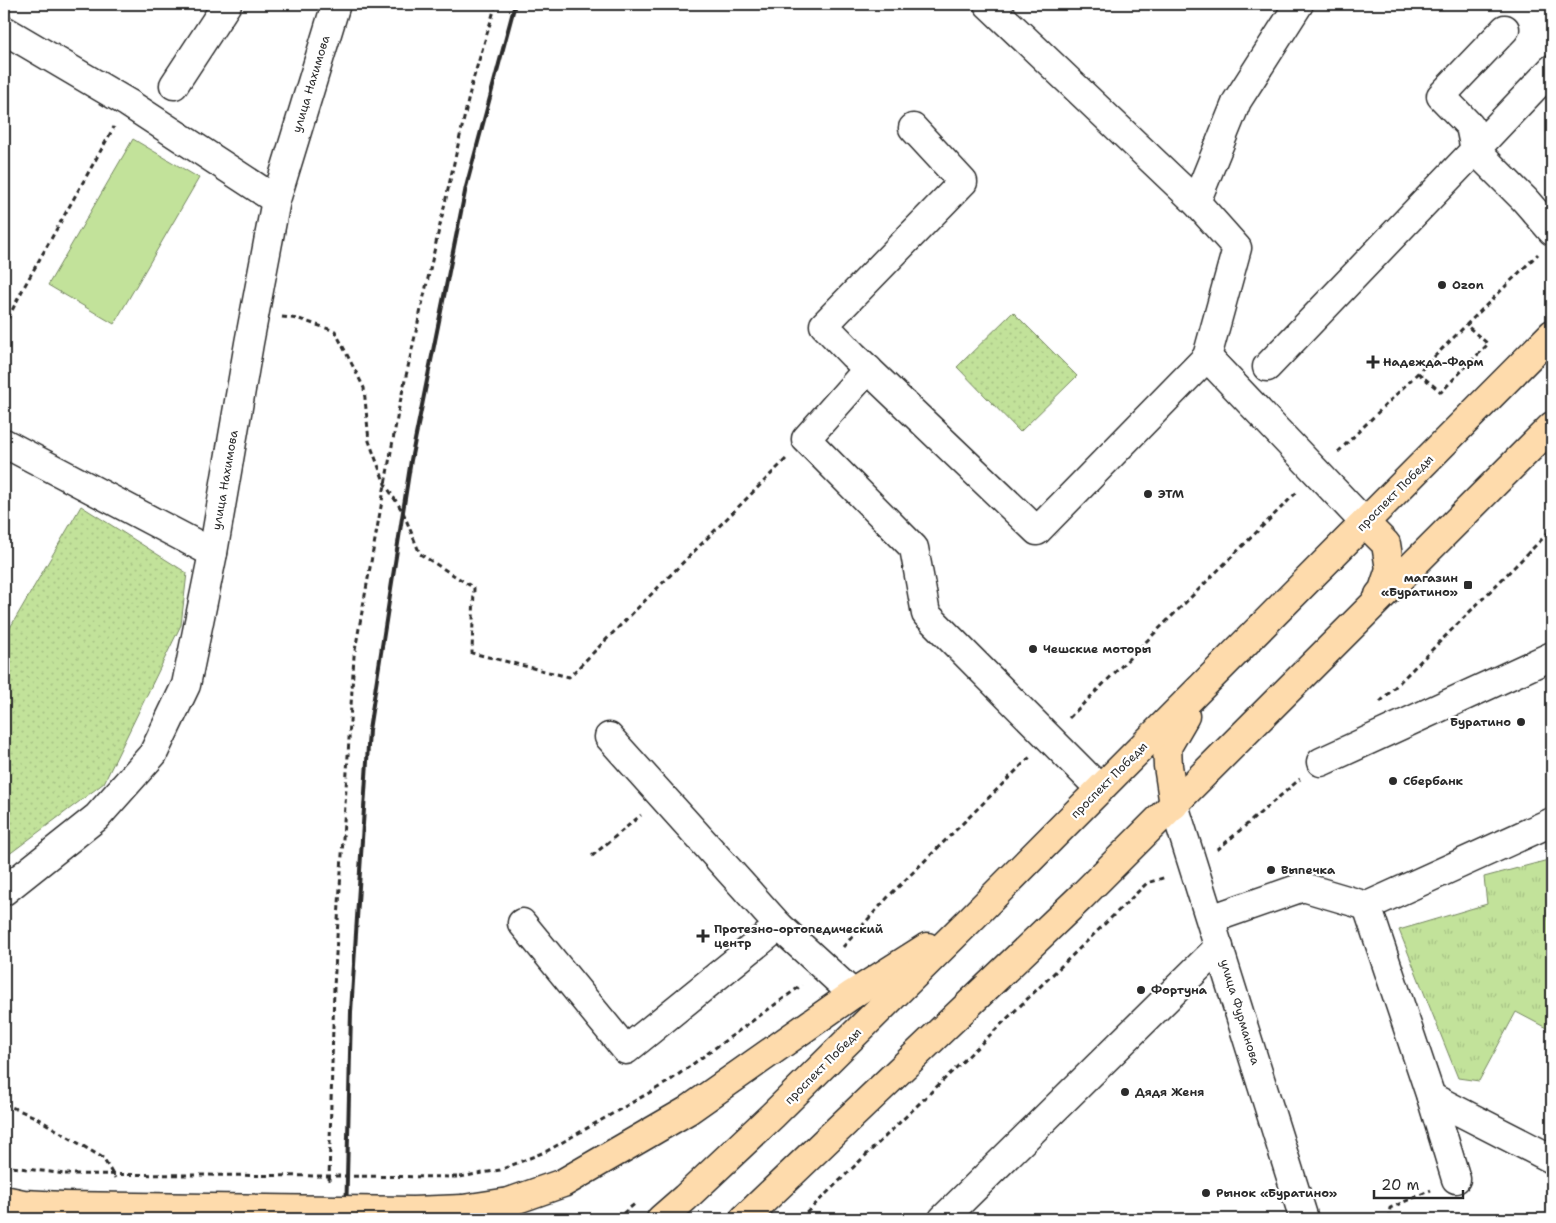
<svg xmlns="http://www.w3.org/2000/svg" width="1556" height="1223" font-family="'Shantell Sans',sans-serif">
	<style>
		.grass { fill: url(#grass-tufts); stroke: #768662 }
		.park { fill: url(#park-dots); stroke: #768662 }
		.garden { fill: #c2e29a; stroke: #768662 }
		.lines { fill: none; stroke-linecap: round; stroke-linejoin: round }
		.minor-casing { stroke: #2b2b2b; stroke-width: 31 }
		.major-casing { stroke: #2b2b2b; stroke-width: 31 }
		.path { stroke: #2b2b2b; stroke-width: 3; stroke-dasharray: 5 4; stroke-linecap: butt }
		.minor { stroke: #fff; stroke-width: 28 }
		.major { stroke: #fedbac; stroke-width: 28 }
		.rail { stroke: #2b2b2b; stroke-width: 4 }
		.major-bridge-casing { stroke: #2b2b2b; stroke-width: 31; stroke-linecap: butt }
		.path-bridge { stroke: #2b2b2b; stroke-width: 3; stroke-dasharray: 5 4; stroke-linecap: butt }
		.major-bridge { stroke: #fedbac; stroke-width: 28 }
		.poi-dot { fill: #2b2b2b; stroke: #fff; stroke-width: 2 }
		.labels { text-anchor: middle; stroke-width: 4.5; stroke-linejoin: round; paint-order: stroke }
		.street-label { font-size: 12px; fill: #2b2b2b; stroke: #fff }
		.poi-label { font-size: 12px; font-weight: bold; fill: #2b2b2b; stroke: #fff; text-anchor: start }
	</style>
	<defs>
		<pattern id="grass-tufts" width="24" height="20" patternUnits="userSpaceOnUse" patternTransform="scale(1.25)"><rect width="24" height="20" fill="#c2e29a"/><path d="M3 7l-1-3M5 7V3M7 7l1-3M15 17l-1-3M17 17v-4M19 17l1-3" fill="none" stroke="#a7c285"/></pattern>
		<pattern id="park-dots" width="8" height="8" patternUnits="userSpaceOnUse" patternTransform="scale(1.25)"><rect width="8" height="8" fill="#c2e29a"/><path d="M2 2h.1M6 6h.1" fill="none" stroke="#a7c285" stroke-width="1.8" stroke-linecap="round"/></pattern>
	</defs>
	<rect width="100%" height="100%" fill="#fff"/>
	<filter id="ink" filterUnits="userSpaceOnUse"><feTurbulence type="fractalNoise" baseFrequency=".02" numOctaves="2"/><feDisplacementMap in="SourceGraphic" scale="10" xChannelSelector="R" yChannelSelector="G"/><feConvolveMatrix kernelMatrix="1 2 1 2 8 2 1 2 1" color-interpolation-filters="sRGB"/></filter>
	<g filter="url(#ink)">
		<polygon class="grass" points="1552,859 1552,1031 1516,1012 1479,1081 1458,1078 1399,930 1487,904 1484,877"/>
		<g class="park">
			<polygon points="1013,312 1077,376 1020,432 957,367"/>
			<polygon points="81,506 187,573 181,625 104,783 4,858 4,638"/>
		</g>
		<polygon class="garden" points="133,139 199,178 114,324 48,285"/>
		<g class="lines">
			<g class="minor-casing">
				<g id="minor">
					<polyline points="988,4 1196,202"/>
					<polyline points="1505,29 1441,96 1470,126 1475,150 1552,69"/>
					<polyline points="4,30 128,103 276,200"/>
					<polyline points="174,85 227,4"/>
					<polyline points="913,128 963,182 824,325 853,355 1037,531 1207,357 1365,523"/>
					<polyline points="1207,357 1237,248 1196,202 1237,101 1299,4"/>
					<polyline points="1267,367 1475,150 1525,200 1552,231"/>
					<polyline points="868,369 806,439 914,548 926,614 1100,789"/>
					<polyline points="4,443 213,553"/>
					<polyline points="609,737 779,926 853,994"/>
					<polyline points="1321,762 1552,656"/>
					<polyline points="1174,805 1304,1219"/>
					<polyline points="4,891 97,817 153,754 186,685 213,553 249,343 276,200 336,4"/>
					<polyline points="1367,906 1431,1097 1456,1179"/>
					<polyline points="1211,919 1303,887 1367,906 1552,822"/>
					<polyline points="522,923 626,1050 779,926"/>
					<polyline points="1431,1097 1552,1159"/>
					<polyline points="943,1219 1219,947"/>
				</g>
			</g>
			<g class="major-casing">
				<g id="major">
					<polyline points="1365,523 1386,544 1390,569 1383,590 1379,595"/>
					<polyline points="1174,805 1168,766 1167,747 1185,716"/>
					<polyline points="4,1200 23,1204 63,1206"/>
					<polyline points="463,1209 509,1202 563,1183 687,1111 853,994 927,947"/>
					<polyline points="661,1219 685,1198 773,1115 970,920 1552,334"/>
					<polyline points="744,1219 1080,898 1552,426"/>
				</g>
			</g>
			<g class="path">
				<polyline points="282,317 299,319 335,331 364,388 369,441 385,484 403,512 420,554 474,588 472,653 569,677 786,459"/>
				<polyline points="4,326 24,287 114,127"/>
				<polyline points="1418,373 1441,392 1488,344 1466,325"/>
				<polyline points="1338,452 1538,254"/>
				<polyline points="1552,514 1551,515 1552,516"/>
				<polyline points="1380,702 1552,529"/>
				<polyline points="1069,718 1298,491"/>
				<polyline points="1217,850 1300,779"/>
				<polyline points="592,856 641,815"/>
				<polyline points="843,947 889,896 1030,757"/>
				<polyline points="4,1104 35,1117 103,1158 115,1178"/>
				<polyline points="4,1166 65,1174"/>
				<polyline points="460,1177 500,1170 547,1151 668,1082 802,985"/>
				<polyline points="329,1181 334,987 354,656 399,407 472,83 496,4"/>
				<polyline points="616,1219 636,1203"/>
				<polyline points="800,1219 1147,883 1166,877"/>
				<polyline points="1388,1219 1390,1208 1431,1190"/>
			</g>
			<use href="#minor" class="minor"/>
			<use href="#major" class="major"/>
			<polyline class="rail" points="346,1219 351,1012 369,730 411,460 466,187 515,4"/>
			<g class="major-bridge-casing">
				<polyline id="major-bridge" points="63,1206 413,1211 463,1209"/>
			</g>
			<polyline class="path-bridge" points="65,1174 460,1177"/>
			<use href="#major-bridge" class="major-bridge"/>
		</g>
	</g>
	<g class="poi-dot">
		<circle cx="1442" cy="285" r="5"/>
		<path d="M1370.5 354.5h5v5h5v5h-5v5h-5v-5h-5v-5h5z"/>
		<circle cx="1148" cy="494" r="5"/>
		<rect x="1463" y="580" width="10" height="10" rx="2.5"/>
		<circle cx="1033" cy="649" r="5"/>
		<circle cx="1521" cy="722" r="5"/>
		<circle cx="1393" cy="781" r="5"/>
		<circle cx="1271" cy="870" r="5"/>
		<path d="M700.5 928.5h5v5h5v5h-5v5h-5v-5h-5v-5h5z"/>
		<circle cx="1141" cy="990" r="5"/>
		<circle cx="1125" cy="1092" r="5"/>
		<circle cx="1206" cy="1193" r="5"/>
	</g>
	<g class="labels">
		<g class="street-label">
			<text transform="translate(311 84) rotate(-73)" y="4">улица Нахимова</text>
			<text transform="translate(225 480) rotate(-80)" y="4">улица Нахимова</text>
			<text transform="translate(1395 493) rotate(-45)" y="4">проспект Победы</text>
			<text transform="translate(1109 780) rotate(-45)" y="4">проспект Победы</text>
			<text transform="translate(1240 1012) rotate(73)" y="4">улица Фурманова</text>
			<text transform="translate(823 1066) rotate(-45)" y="4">проспект Победы</text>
		</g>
		<g class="poi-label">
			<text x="1452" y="289">Ozon</text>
			<text x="1383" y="366">Надежда-Фарм</text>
			<text x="1158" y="498">ЭТМ</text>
			<text x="1458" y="582" text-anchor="end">магазин<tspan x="1458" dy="14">«Буратино»</tspan></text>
			<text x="1043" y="653">Чешские моторы</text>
			<text x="1511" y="726" text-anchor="end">Буратино</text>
			<text x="1403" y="785">Сбербанк</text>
			<text x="1281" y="874">Выпечка</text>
			<text x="714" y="933">Протезно-ортопедический<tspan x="714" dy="14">центр</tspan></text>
			<text x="1151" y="994">Фортуна</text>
			<text x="1135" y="1096">Дядя Женя</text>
			<text x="1216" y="1197">Рынок «Буратино»</text>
		</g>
	</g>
	<rect width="1556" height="1223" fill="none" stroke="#fff" stroke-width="20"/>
	<rect x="10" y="10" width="1536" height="1203" fill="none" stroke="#2b2b2b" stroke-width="2" filter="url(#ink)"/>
	<path d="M1374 1190v8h89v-8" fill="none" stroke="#2b2b2b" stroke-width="2.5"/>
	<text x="1381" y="1190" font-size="15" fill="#2b2b2b" stroke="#ffffff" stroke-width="4" paint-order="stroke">20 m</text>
</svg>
